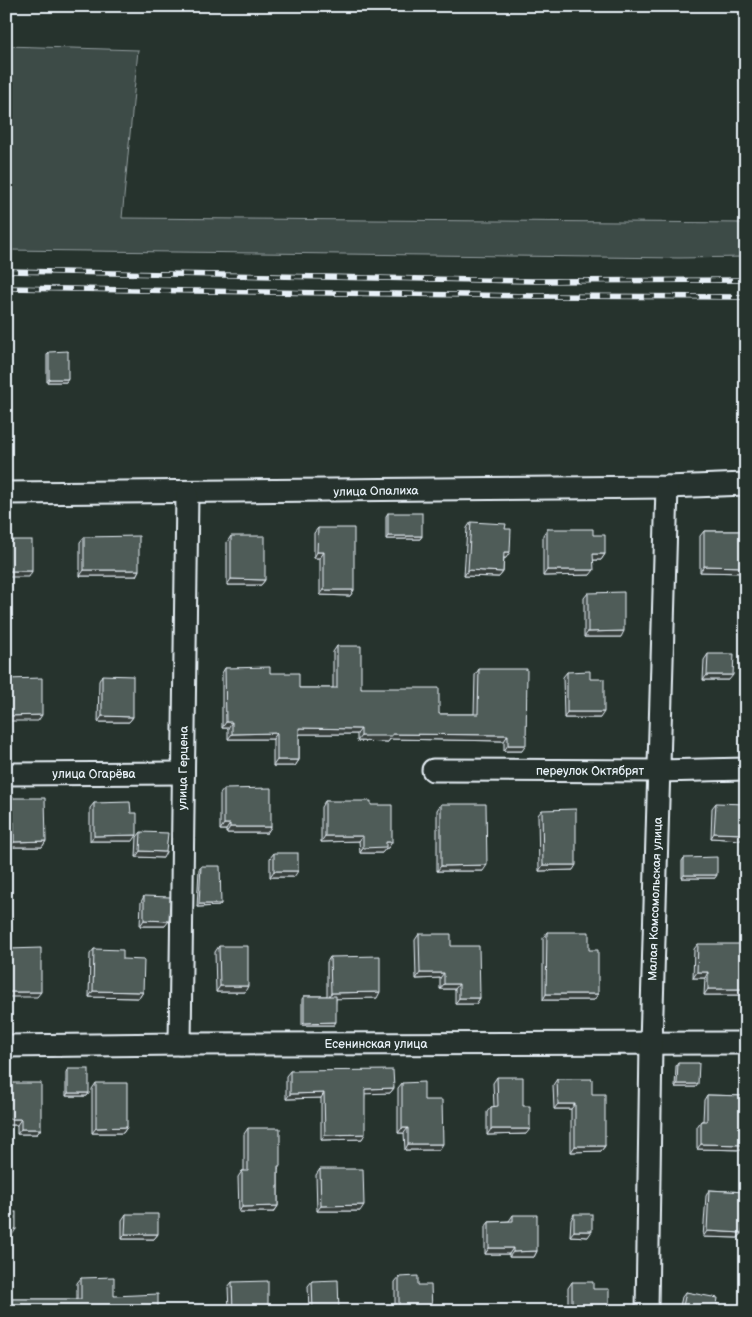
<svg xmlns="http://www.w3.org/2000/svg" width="752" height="1317" font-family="'Balsamiq Sans',sans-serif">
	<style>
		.green { fill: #3e4b47; stroke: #939ea0 }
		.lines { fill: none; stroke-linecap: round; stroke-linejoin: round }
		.minor-casing { stroke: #e8f1f8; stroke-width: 25 }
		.minor { stroke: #26332d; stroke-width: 21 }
		.rail-casing { stroke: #e8f1f8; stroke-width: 5.5 }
		.rail { stroke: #26332d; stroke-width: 4; stroke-dasharray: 11; stroke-linecap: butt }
		.wall { fill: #454f4d; stroke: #e8f1f8 }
		.shaded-wall { fill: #38403e; stroke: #e8f1f8 }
		.building { fill: #505c59; stroke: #e8f1f8 }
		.labels { text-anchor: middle; stroke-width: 4.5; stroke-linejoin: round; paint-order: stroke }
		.street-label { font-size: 12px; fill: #e8f1f8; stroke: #26332d }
	</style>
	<rect width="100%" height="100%" fill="#26332d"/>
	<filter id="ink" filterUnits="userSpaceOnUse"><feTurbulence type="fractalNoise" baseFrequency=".02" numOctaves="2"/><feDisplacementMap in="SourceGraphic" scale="10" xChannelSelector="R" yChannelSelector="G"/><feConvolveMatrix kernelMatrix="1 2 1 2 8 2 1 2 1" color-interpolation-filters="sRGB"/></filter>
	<g filter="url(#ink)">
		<polygon class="green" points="6,46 138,50 122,218 746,223 746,257 679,258 6,250"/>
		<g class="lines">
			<g class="minor-casing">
				<g id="minor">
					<polyline points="6,493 667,487 746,484"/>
					<polyline points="433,770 658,771 746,769"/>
					<polyline points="6,774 183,773"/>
					<polyline points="180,1044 187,493"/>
					<polyline points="6,1046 180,1044 746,1043"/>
					<polyline points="647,1311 651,1044 667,487"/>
				</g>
			</g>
			<use href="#minor" class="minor"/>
			<g class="rail-casing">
				<g id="rail">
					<polyline points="6,271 534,281 746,280"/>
					<polyline points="6,288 534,296 746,297"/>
				</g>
			</g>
			<use href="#rail" class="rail"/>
		</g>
		<g class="wall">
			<polygon points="49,352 68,379 66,382 47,382 47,355"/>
			<polygon points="388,513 422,536 420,539 386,539 386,516"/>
			<polygon points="471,522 506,558 504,558 503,572 499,577 464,576 467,528"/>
			<polygon points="318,528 354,590 350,596 320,595 320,558 314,558 314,533"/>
			<polygon points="547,529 593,535 605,554 601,560 593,560 590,575 543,576 543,535"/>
			<polygon points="704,531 746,531 746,573 700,572 700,536"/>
			<polygon points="231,536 265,580 261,585 227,585 227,542"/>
			<polygon points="84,537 139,570 136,576 80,576 80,542"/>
			<polygon points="588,593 621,637 584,637 584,598"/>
			<polygon points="337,646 361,688 439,714 474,714 475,675 479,669 522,751 504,751 504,741 390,739 388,742 357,741 357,734 299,734 299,760 295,766 273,766 273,739 228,739 228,728 222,728 222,673 225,668 270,673 299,688 333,688 333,652"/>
			<polygon points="708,654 729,680 703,680 704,660"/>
			<polygon points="567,672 590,679 600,718 564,718 563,677"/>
			<polygon points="102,675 133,717 129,722 98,722 99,681"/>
			<polygon points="224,789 271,827 267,833 226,833 226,830 220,830 220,794"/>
			<polygon points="6,798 46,841 42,847 10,847 10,828 6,828"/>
			<polygon points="325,801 371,805 392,842 388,848 386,848 382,853 360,853 359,841 321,842 321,807"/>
			<polygon points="94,803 131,813 133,841 90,841 90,808"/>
			<polygon points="716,803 745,833 741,840 711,838 712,808"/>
			<polygon points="441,804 483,871 437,871 437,810"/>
			<polygon points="542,810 573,870 539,871 538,815"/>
			<polygon points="141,832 163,858 136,857 137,837"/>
			<polygon points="274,853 294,877 270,877 270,858"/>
			<polygon points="684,858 715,878 682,878 682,861"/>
			<polygon points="201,866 221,904 219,906 197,907 199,869"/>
			<polygon points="144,896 165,926 140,926 141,902"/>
			<polygon points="547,932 589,950 594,1000 543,1000 543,938"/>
			<polygon points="419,934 451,946 480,998 476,1004 455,1004 455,989 440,989 440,978 416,979 415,940"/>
			<polygon points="698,944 743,995 704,995 705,978 693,978 694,949"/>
			<polygon points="219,946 245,992 216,992 215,952"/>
			<polygon points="94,949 123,959 143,992 139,998 89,997 90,954"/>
			<polygon points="330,957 377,998 336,998 334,1025 302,1025 302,999 304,996 327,996 327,962"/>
			<polygon points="678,1063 696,1087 675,1087 676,1066"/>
			<polygon points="68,1069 89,1093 87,1096 66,1096 66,1072"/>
			<polygon points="290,1071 394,1088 390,1093 365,1093 362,1139 321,1140 321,1098 286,1099 286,1076"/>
			<polygon points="497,1077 523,1106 526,1134 487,1135 487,1112 491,1107 494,1107 493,1083"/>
			<polygon points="557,1079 592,1094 605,1146 601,1151 571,1152 571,1109 554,1109 553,1085"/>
			<polygon points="6,1083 41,1129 37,1134 17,1134 17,1125 6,1125"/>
			<polygon points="96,1083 127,1127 123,1133 92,1133 92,1089"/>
			<polygon points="402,1083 424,1100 439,1150 405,1150 404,1133 398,1133 398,1088"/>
			<polygon points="707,1095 746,1096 746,1150 697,1149 697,1127 701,1121 703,1121 704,1100"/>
			<polygon points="248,1128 280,1166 278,1169 278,1206 274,1212 239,1212 238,1177 242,1171 244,1171 244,1134"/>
			<polygon points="320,1169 360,1211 317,1211 316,1175"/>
			<polygon points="709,1190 746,1192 746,1230 742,1230 742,1233 738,1238 703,1237 706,1196"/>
			<polygon points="126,1214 158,1234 154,1239 122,1239 122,1220"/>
			<polygon points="574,1214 588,1237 570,1236 571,1220"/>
			<polygon points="513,1215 537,1251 534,1257 509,1257 509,1254 485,1254 485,1227 489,1222 509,1221"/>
			<polygon points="399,1277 432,1311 395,1311 395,1282"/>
			<polygon points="81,1278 114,1296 158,1311 8,1311 8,1304 12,1299 77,1299 77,1283"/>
			<polygon points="312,1281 339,1311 309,1311 308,1286"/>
			<polygon points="232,1282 268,1311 229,1311 228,1287"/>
			<polygon points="572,1282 593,1289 608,1311 568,1311 568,1288"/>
			<polygon points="686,1292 717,1305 735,1311 679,1311 682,1297"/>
		</g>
		<g class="shaded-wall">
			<polygon points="49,379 68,379 66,382 47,382"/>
			<polygon points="388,536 422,536 420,539 386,539"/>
			<polygon points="317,552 324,552 320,558 314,558"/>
			<polygon points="504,552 510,552 506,558 500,558"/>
			<polygon points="593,554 605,554 601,560 590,560"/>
			<polygon points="704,566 746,567 746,573 700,572"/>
			<polygon points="84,570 139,570 136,576 80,576"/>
			<polygon points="468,570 503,572 499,577 464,576"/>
			<polygon points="547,570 594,570 590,575 543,576"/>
			<polygon points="6,571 32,571 29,577 6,577"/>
			<polygon points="231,579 265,580 261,585 227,585"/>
			<polygon points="324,590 354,590 350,596 320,595"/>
			<polygon points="624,631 621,637 584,637 588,632"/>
			<polygon points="707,675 733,675 729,680 703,680"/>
			<polygon points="567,712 604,712 600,718 564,718"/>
			<polygon points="42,715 38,721 6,721 6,716"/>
			<polygon points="102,716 133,717 129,722 98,722"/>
			<polygon points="226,722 232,722 228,728 222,728"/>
			<polygon points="299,728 361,729 357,734 295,734"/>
			<polygon points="277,733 273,739 228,739 232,734"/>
			<polygon points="392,734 508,735 504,741 390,739 388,742 357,741 361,736"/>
			<polygon points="508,745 526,745 522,751 504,751"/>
			<polygon points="277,760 299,760 295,766 273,766"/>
			<polygon points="6,822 14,822 10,828 6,828"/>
			<polygon points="224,824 230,824 226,830 220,830"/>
			<polygon points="230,827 271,827 267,833 226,833"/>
			<polygon points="714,833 745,834 741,840 711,838"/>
			<polygon points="137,835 133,841 90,841 94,836"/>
			<polygon points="325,836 363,836 359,841 321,842"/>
			<polygon points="46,841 42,847 10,847 14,842"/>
			<polygon points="386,842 392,842 388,848 386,848 382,853 360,853 363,848"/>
			<polygon points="140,851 166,852 163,858 136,857"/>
			<polygon points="487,865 483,871 437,871 441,866"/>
			<polygon points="543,865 576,865 573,870 539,871"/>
			<polygon points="274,871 298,871 294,877 270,877"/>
			<polygon points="684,875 717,875 715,878 682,878"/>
			<polygon points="199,904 221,904 219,906 197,907"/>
			<polygon points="144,920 169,921 165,926 140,926"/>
			<polygon points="697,972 708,972 705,978 693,978"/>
			<polygon points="420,973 444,973 440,978 416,979"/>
			<polygon points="444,984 459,984 455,989 440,989"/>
			<polygon points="220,986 248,986 245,992 216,992"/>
			<polygon points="708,989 746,989 746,991 743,995 704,995"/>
			<polygon points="93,991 143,992 139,998 89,997"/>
			<polygon points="6,992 41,992 37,997 6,997"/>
			<polygon points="380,992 377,998 327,999 331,993"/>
			<polygon points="546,994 598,994 594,1000 543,1000"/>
			<polygon points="459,998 480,998 476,1004 455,1004"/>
			<polygon points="336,1022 334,1025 302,1025 304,1023"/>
			<polygon points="677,1084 698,1084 696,1087 675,1087"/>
			<polygon points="394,1088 390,1093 361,1094 365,1089"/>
			<polygon points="68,1093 89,1093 87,1096 66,1096"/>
			<polygon points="324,1093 321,1098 286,1099 290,1094"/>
			<polygon points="558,1104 575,1104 571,1109 554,1109"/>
			<polygon points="6,1119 21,1119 17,1125 6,1125"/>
			<polygon points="127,1127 123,1133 92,1133 96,1128"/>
			<polygon points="402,1128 408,1128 404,1133 398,1133"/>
			<polygon points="21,1129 41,1129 37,1134 17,1134"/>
			<polygon points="491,1129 530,1129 526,1134 487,1135"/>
			<polygon points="365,1134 362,1139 321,1140 325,1135"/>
			<polygon points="408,1144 443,1144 439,1150 405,1150"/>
			<polygon points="701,1144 746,1145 746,1150 697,1149"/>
			<polygon points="575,1146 605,1146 601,1151 571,1152"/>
			<polygon points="364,1205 360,1211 317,1211 321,1206"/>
			<polygon points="278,1206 274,1212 239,1212 242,1207"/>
			<polygon points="743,1224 746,1224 746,1230 739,1230"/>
			<polygon points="6,1229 16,1229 12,1235 6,1235"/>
			<polygon points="574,1231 592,1231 588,1237 570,1236"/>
			<polygon points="707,1231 742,1233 738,1238 703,1237"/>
			<polygon points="125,1234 158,1234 154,1239 122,1239"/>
			<polygon points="489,1248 513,1248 509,1254 485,1254"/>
			<polygon points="537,1251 534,1257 509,1257 513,1252"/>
		</g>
		<g class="building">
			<polygon points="68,351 68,379 49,379 49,352"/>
			<rect x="388" y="513" width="34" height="23"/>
			<polygon points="471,522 506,524 505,529 511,529 510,552 504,552 503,572 468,570"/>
			<polygon points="318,528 354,528 354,590 324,590 324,552 317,552"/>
			<polygon points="547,529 593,529 593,535 605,535 605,554 593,554 594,570 547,570"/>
			<polygon points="704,531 746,531 746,567 704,566"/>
			<polygon points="139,536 139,570 84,570 84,537"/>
			<polygon points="231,536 265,536 265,580 231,579"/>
			<rect x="6" y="540" width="26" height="31"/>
			<polygon points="624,592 624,631 588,632 588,593"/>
			<polygon points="337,646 361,646 361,688 439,688 439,714 478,714 479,669 527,669 526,745 508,745 508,735 392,734 392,736 361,736 361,729 299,728 299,760 277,760 277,733 232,734 232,722 226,722 225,668 270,667 270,673 299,673 299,688 337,688"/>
			<polygon points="708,654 734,654 733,675 707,675"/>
			<polygon points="590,671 590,679 604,679 604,712 567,712 567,672"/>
			<polygon points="102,675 133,676 133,717 102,716"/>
			<polygon points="42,678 42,715 6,716 6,679"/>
			<polygon points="271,788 271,827 230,827 230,824 224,824 224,789"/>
			<polygon points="6,798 45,798 46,841 14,842 14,822 6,822"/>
			<polygon points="325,801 371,801 371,805 392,805 392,842 386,842 386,847 363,848 363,836 325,836"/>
			<polygon points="130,802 131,813 137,813 137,835 94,836 94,803"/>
			<polygon points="716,803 746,804 746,827 745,827 745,834 714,833"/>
			<polygon points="441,804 486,804 487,865 441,866"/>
			<polygon points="576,809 576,865 543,865 542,810"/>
			<polygon points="141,832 168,833 166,852 140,851"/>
			<rect x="274" y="853" width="24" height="18"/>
			<polygon points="717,857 717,875 684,875 684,858"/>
			<polygon points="201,866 220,866 221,904 199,904"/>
			<polygon points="144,896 170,897 169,921 144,920"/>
			<polygon points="547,932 589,932 589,950 598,950 598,994 546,994"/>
			<polygon points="419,934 451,934 451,946 479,946 480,998 459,998 459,984 444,984 444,973 420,973"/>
			<polygon points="6,944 8,944 8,949 41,948 41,992 6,992"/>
			<polygon points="698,944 746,944 746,989 708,989 708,972 697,972"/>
			<polygon points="219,946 248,946 248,986 220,986"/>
			<polygon points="94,949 123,950 123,959 144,960 143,992 93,991"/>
			<polygon points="380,956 380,992 331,993 330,957"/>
			<polygon points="304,996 336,996 336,1022 304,1023"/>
			<polygon points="678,1063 699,1063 698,1084 677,1084"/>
			<rect x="68" y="1069" width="21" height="24"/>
			<polygon points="393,1070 394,1088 365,1089 365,1134 325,1135 324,1093 290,1094 290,1071"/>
			<polygon points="497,1077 523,1077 523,1106 530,1106 530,1129 491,1129 491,1107 498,1106"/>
			<polygon points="557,1079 592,1079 592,1094 605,1094 605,1146 575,1146 575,1104 558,1104"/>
			<polygon points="424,1082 424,1100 442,1100 443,1144 408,1144 408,1128 402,1128 402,1083"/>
			<polygon points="6,1083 41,1083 41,1129 21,1129 21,1119 6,1119"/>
			<polygon points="96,1083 127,1083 127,1127 96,1128"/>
			<polygon points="707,1095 746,1096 746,1145 701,1144 701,1121 707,1121"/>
			<polygon points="248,1128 280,1128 280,1166 278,1166 278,1206 242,1207 242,1171 248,1171"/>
			<polygon points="320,1169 363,1169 364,1205 321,1206"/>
			<polygon points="709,1190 746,1192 746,1224 743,1224 742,1233 707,1231"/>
			<rect x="6" y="1212" width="10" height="17"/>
			<polygon points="126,1214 158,1214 158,1234 125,1234"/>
			<rect x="574" y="1214" width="18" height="17"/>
			<polygon points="513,1215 537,1215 537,1251 513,1252 513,1248 489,1248 489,1222 513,1221"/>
			<polygon points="418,1276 418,1285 431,1285 432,1311 399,1311 399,1277"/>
			<polygon points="114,1277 114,1296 158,1294 158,1311 12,1311 12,1299 81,1299 81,1278"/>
			<polygon points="338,1280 339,1311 313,1311 312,1281"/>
			<polygon points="268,1281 268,1311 233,1311 232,1282"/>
			<polygon points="572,1282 593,1282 593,1289 609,1289 609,1310 572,1311"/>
			<polygon points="686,1292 718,1298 717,1305 736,1309 735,1311 682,1311"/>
		</g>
	</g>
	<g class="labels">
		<g class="street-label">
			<text transform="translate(376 491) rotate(-1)" y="4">улица Опалиха</text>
			<text transform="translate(183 768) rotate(-89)" y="4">улица Герцена</text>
			<text x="590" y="775">переулок Октябрят</text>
			<text x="94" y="778">улица Огарёва</text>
			<text transform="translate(655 899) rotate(-88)" y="4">Малая Комсомольская улица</text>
			<text x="376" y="1048">Есенинская улица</text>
		</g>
	</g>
	<rect width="752" height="1317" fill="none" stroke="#26332d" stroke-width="25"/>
	<rect x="12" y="12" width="727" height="1292" fill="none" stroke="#e8f1f8" stroke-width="2" filter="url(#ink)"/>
</svg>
